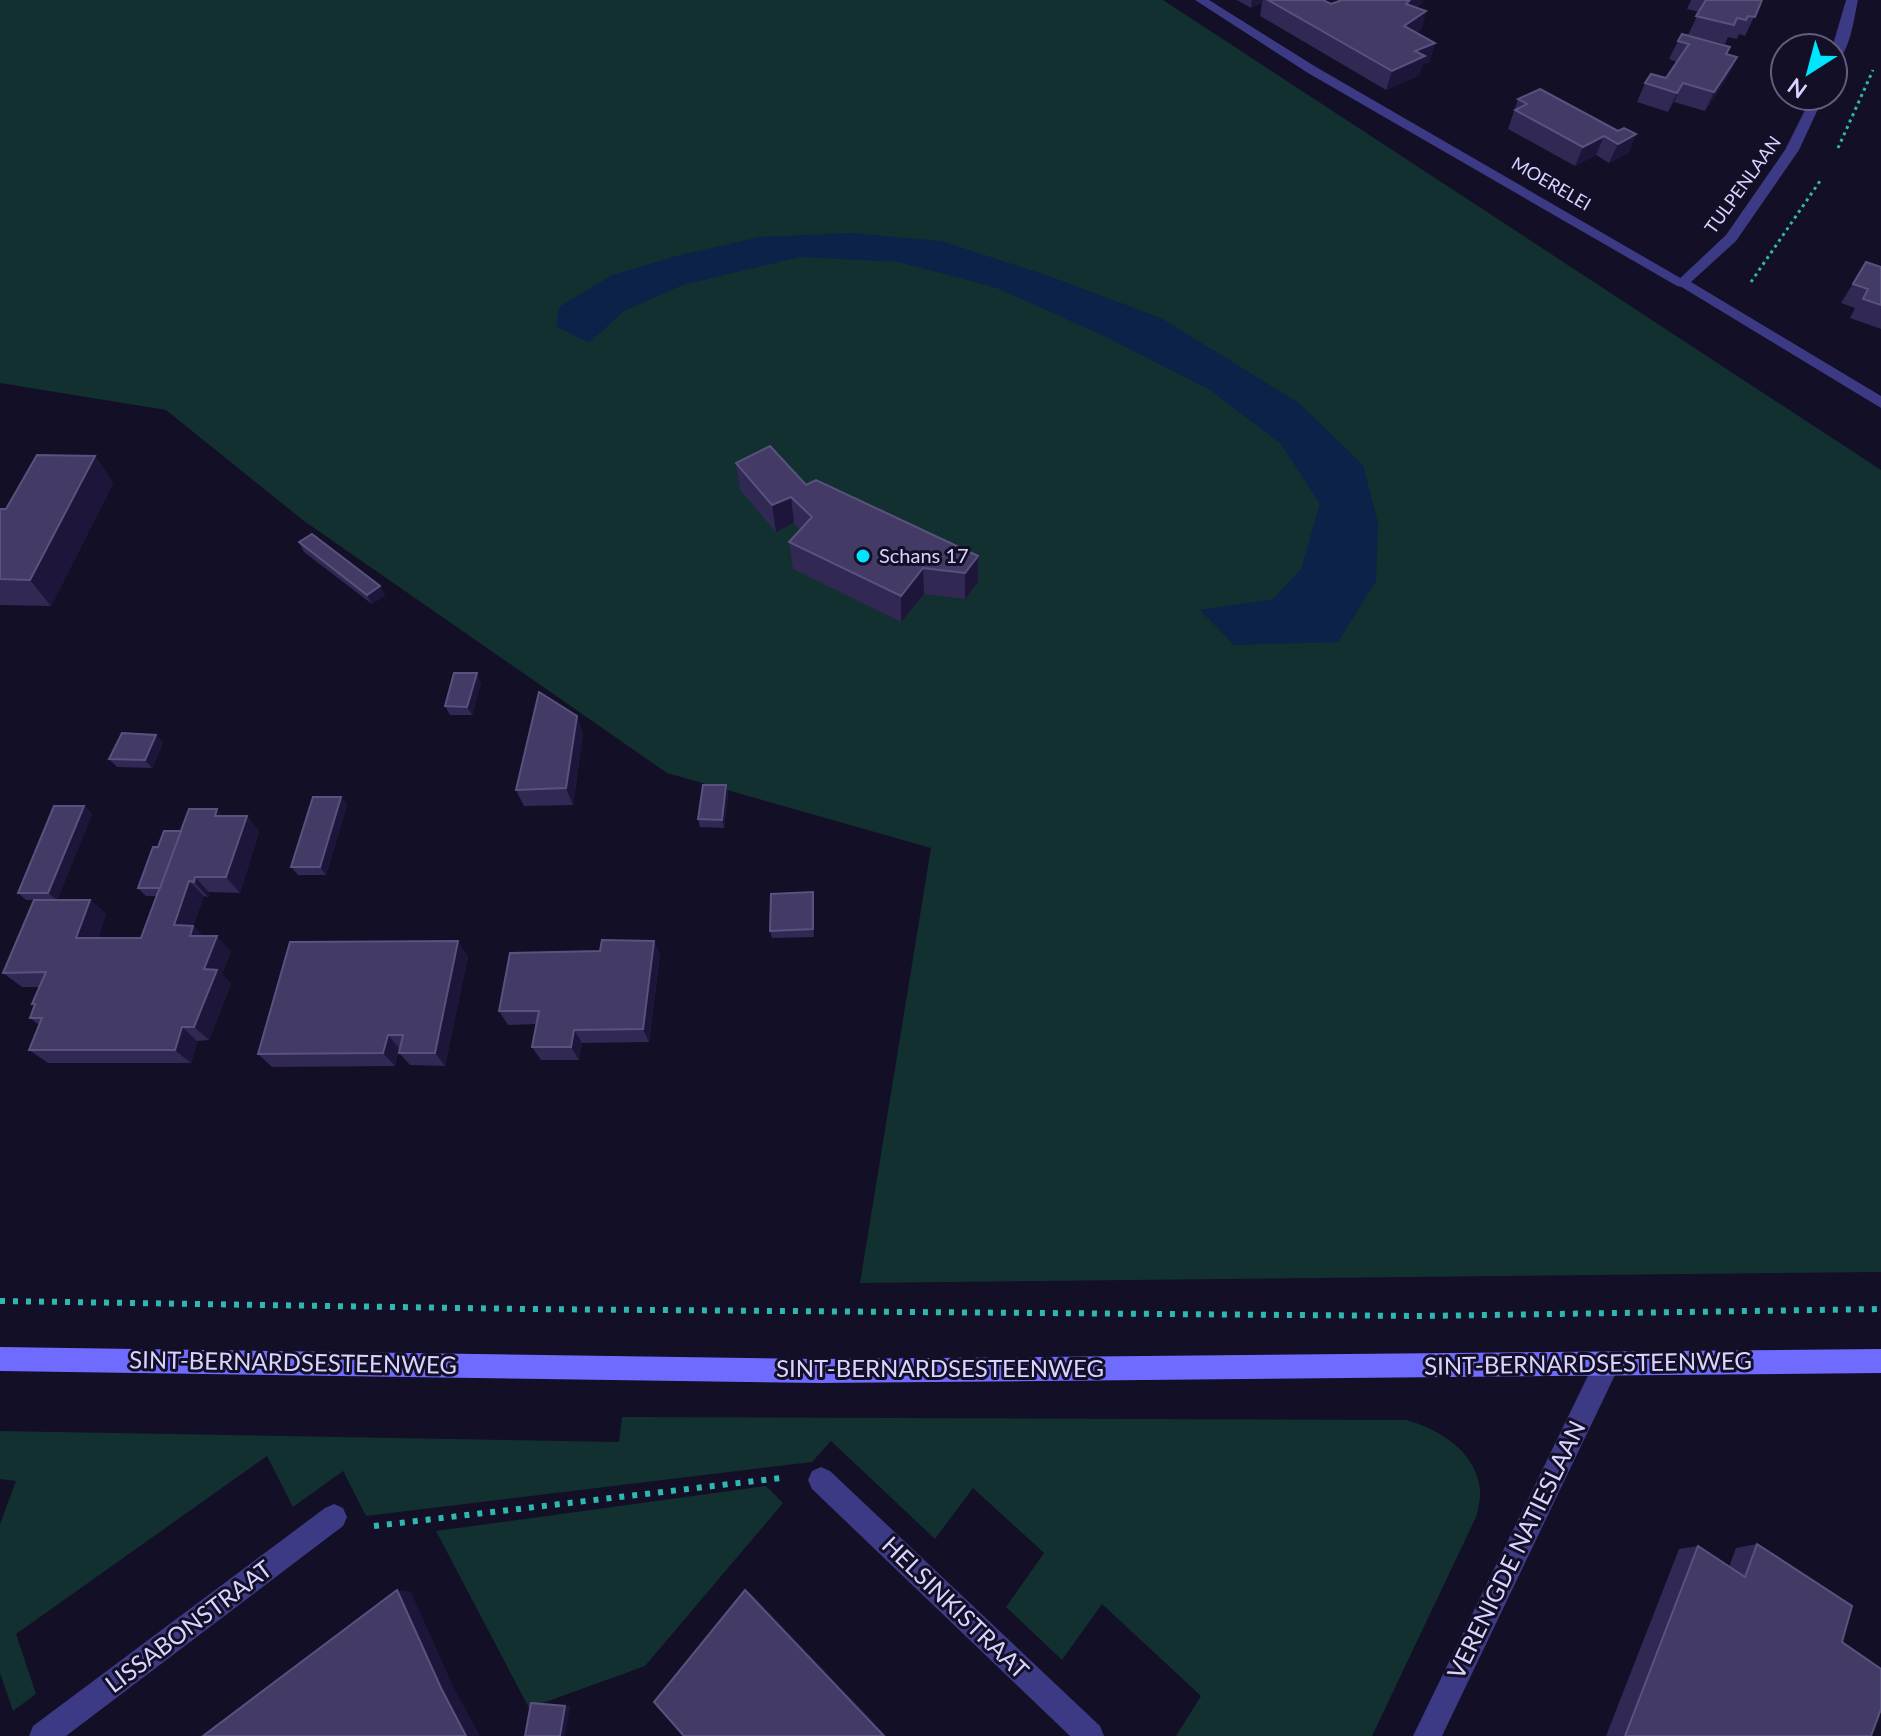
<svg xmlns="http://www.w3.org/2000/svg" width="1881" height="1736" font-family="Lato,sans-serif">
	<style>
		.green { fill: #12302f }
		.water { fill: #0c2248 }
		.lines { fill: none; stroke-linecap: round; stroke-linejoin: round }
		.path-far1 { stroke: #2fb8b0; stroke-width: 3; stroke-dasharray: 3 4; stroke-linecap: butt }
		.path { stroke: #2fb8b0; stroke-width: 6; stroke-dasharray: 5 8; stroke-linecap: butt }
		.minor { fill: #3d3a85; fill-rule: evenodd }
		.tertiary { fill: #3d3a85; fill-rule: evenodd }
		.secondary { fill: #6f6bff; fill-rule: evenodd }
		.wall { fill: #312854 }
		.shaded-wall { fill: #1d163a }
		.building { fill: #433a66; stroke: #5a527e; stroke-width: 2 }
		.poi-dot { fill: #00e5ff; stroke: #130f26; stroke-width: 3 }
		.labels { text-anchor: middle; stroke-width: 6; stroke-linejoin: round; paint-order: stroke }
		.far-street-label { font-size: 18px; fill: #d9d4ff; stroke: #130f26 }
		.poi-label { font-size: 20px; fill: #d9d4ff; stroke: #130f26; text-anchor: start }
		.near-street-label { font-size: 24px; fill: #d9d4ff; stroke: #130f26 }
	</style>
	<rect width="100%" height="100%" fill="#130f26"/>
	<g class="green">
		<polygon points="0,0 1163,0 1881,470 1881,1272 860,1283 931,848 667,773 304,521 166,410 0,383"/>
		<path d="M622 1417 1406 1420C1438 1428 1477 1452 1480 1490 1481 1498 1478 1507 1477 1515L1372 1736H1176L1201 1696 1102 1604 1062 1660 1006 1607 1044 1553 973 1488 935 1539 831 1441 812 1462 366 1516 343 1471 293 1507 267 1456 16 1634 36 1694 13 1711 0 1673V1524L16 1481 0 1479V1431L619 1442Z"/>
		<polygon points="766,1486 783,1503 645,1666 529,1708 436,1531"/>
	</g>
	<polygon class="water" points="850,233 941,241 1046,275 1161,318 1299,403 1363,465 1378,523 1376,581 1338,642 1234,645 1200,610 1273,599 1301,569 1320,504 1281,444 1210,390 1102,335 997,288 899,262 800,257 683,285 624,311 589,343 556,326 559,307 612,275 680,255 760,237"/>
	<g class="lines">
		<g class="path-far1">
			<polyline points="1838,148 1873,70"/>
			<polyline points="1751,282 1820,181"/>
		</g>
		<g class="path">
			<polyline points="0,1301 527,1309 1421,1316 1881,1309"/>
			<polyline points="374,1526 781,1478"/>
		</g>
		<g class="minor">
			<polygon points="1195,0 1209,0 1316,67 1689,283 1682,287 1677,286 1308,73"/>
			<polygon points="1607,1352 1616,1355 1619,1364 1616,1373 1442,1736 1413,1736 1598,1355"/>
			<polygon points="821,1467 830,1471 1100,1726 1104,1736 1070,1736 812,1489 808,1480 812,1471"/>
			<polygon points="334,1504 343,1508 347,1517 343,1526 66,1736 29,1736 33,1726 325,1508"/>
		</g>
		<g class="tertiary">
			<path d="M1846 0H1858C1854 18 1850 55 1833 65L1832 48Z"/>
			<polygon points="1812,96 1824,96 1799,150 1736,241 1691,282 1881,396 1881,408 1675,283 1726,235 1785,150"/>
		</g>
		<polygon class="secondary" points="0,1347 819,1359 1881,1349 1881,1373 819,1383 0,1371"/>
	</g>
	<g class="wall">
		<polygon points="1237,0 1323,0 1331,4 1423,2 1416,8 1426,11 1421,30 1416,33 1435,43 1429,62 1423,64 1419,75 1386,90 1260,16 1262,3 1251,8"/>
		<polygon points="1691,0 1762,0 1745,36 1739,34 1737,39 1728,37 1725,44 1688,35 1699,12 1687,9"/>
		<polygon points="1678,41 1737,57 1728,76 1705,111 1674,102 1668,112 1637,102 1645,83 1666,78 1677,62 1669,59"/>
		<polygon points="1518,99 1618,131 1636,134 1628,153 1609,163 1596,155 1575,166 1508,129"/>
		<polygon points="1866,262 1881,267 1881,329 1850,318 1855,308 1841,303"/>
		<polygon points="95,456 113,483 51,606 0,605 0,509 6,509"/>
		<polygon points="736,463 806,485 978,556 978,582 965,599 924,594 901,622 793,569 789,542 801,530 794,523 776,532 740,490"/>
		<polygon points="299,542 380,586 385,595 372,604 304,552"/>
		<polygon points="481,682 472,715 450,715 445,706"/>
		<polygon points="583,733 573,805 524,806 516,790"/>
		<polygon points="156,735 163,743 152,768 117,767 109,759"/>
		<polygon points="726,785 728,794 724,828 700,827 698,819"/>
		<polygon points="341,797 347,805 326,875 298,875 291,867"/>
		<polygon points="84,806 92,814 57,900 90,900 106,914 98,938 141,938 157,896 146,896 138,888 158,847 181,831 223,816 247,816 259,832 240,893 209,892 208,897 204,896 193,926 203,936 231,951 222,974 231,984 209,1040 197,1041 191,1063 48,1063 29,1050 39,1025 30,1018 34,1005 32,1004 39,987 22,987 3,973 34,900 26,900 18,893"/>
		<polygon points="814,900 814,937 772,938 770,931"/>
		<polygon points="654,941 660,955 649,1042 582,1043 579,1060 541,1060 532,1047 537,1024 508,1025 499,1011 600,951"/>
		<polygon points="468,956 445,1066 410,1065 399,1053 400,1048 399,1048 395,1066 272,1067 258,1054"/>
		<polygon points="1757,1544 1842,1642 1871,1736 1606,1736 1679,1549 1698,1546 1729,1567 1736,1548"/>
	</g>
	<g class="shaded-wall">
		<polygon points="1252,0 1263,0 1262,3 1251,8"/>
		<polygon points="1410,0 1423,0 1423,2 1400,23 1406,4"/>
		<polygon points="1426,11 1421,30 1398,45 1404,26"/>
		<polygon points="1435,43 1429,62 1423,64 1419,75 1386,90 1392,71 1415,51"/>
		<polygon points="1737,57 1728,76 1705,111 1714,92"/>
		<polygon points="1683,83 1674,102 1668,112 1677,93"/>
		<polygon points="1636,134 1628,153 1609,163 1618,144"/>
		<polygon points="1604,136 1596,155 1575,166 1583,147"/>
		<polygon points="95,456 113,483 51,606 30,580"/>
		<polygon points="791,497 794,523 776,532 772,505"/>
		<polygon points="978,556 978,582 965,599 965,573"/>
		<polygon points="923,568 924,594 901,622 901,596"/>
		<polygon points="380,586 385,595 372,604 367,595"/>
		<polygon points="477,673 481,682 472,715 467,707"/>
		<polygon points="577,716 583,733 573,805 566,788"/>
		<polygon points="156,735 163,743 152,768 145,760"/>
		<polygon points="726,785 728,794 724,828 722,820"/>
		<polygon points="341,797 347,805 326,875 320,867"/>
		<polygon points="84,806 92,814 57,900 48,893"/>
		<polygon points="217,809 230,825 215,816"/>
		<polygon points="247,816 259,832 240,893 226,877"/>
		<polygon points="195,877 209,892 208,897 194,882"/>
		<polygon points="189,881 204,896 193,926 207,940 204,950 174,925"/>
		<polygon points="813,892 814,900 814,937 813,929"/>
		<polygon points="90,900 106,914 93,953 76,938"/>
		<polygon points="217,936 231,951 222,974 231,984 209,1040 194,1027 204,969"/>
		<polygon points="458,941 468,956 445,1066 435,1053"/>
		<polygon points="654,941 660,955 649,1042 643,1029"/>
		<polygon points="182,1027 197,1041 191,1063 175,1050"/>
		<polygon points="574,1030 582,1043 579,1060 571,1047"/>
		<polygon points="388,1035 399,1048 395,1066 383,1053"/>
		<polygon points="397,1590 411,1592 454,1688 480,1736 466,1736 441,1688"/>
		<polygon points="745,1590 750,1592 887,1736 884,1736"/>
		<polygon points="565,1706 570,1706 565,1736 560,1736"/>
	</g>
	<g class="building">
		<polygon points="1268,0 1323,0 1331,4 1342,0 1410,0 1406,4 1426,11 1404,26 1435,43 1415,51 1425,56 1392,71"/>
		<polygon points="1706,0 1762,0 1755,17 1748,16 1746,20 1737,18 1734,25 1696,16"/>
		<polygon points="1682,34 1730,47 1726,54 1737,57 1714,92 1683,83 1677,93 1645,83 1651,74 1666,78 1689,44 1678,41"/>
		<polygon points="1540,89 1618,131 1624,128 1636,134 1618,144 1604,136 1583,147 1515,110 1527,104 1518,99"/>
		<polygon points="1866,262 1881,267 1881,305 1863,299 1868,289 1853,284"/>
		<polygon points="770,446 806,485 816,480 978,556 965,573 923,568 901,596 789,542 812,517 791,497 772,505 736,463"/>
		<polygon points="37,455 95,456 30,580 0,579 0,509 6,509"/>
		<polygon points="312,534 380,586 367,595 299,542"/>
		<polygon points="454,673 477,673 467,707 445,706"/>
		<polygon points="539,692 577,716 566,788 516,790"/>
		<polygon points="122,733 156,735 145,760 109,759"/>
		<polygon points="703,785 726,785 722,820 698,819"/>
		<polygon points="313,797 341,797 320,867 291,867"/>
		<polygon points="54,806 84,806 48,893 18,893"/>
		<polygon points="189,809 217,809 215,816 247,816 226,877 195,877 194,882 189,881 174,925 193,926 190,936 217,936 204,969 217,970 194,1027 182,1027 175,1050 29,1050 42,1018 30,1018 35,1004 32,1004 46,972 3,973 34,900 90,900 76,938 141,938"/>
		<polygon points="164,831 181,831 160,888 138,888 153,847 158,847"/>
		<polygon points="813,892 813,929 770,931 771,894"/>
		<polygon points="602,940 654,941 643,1029 574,1030 571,1047 532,1047 539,1011 499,1011 510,953 600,951"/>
		<polygon points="458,941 435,1053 399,1053 403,1035 388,1035 383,1053 258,1054 290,942"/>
		<polygon points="1757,1544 1852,1606 1842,1642 1881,1669 1881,1709 1871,1736 1625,1736 1698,1546 1745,1577"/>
		<polygon points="397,1590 441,1688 466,1736 203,1736"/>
		<polygon points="745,1590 884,1736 684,1736 654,1702"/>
		<polygon points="531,1703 565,1706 560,1736 525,1736"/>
	</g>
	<circle class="poi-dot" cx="863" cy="556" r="8"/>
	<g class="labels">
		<g class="far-street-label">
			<text transform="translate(1551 184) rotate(30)" y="6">MOERELEI</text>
			<text transform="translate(1743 185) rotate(-54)" y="6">TULPENLAAN</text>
		</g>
		<g class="poi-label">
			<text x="879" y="563">Schans 17</text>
		</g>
		<g class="near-street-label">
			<text transform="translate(293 1363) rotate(1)" y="8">SINT-BERNARDSESTEENWEG</text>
			<text transform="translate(1588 1364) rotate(-1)" y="8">SINT-BERNARDSESTEENWEG</text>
			<text x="940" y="1377">SINT-BERNARDSESTEENWEG</text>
			<text transform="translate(1517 1550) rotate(-64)" y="8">VERENIGDE NATIESLAAN</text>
			<text transform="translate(955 1608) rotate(44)" y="8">HELSINKISTRAAT</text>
			<text transform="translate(189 1627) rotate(-37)" y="8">LISSABONSTRAAT</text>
		</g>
	</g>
	<g transform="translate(1809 72) rotate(216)"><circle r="38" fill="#130f26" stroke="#625e7d" stroke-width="2"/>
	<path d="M0-6L14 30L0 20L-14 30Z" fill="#00e5ff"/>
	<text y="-12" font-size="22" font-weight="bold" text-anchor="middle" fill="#d9d4ff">N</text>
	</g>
</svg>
